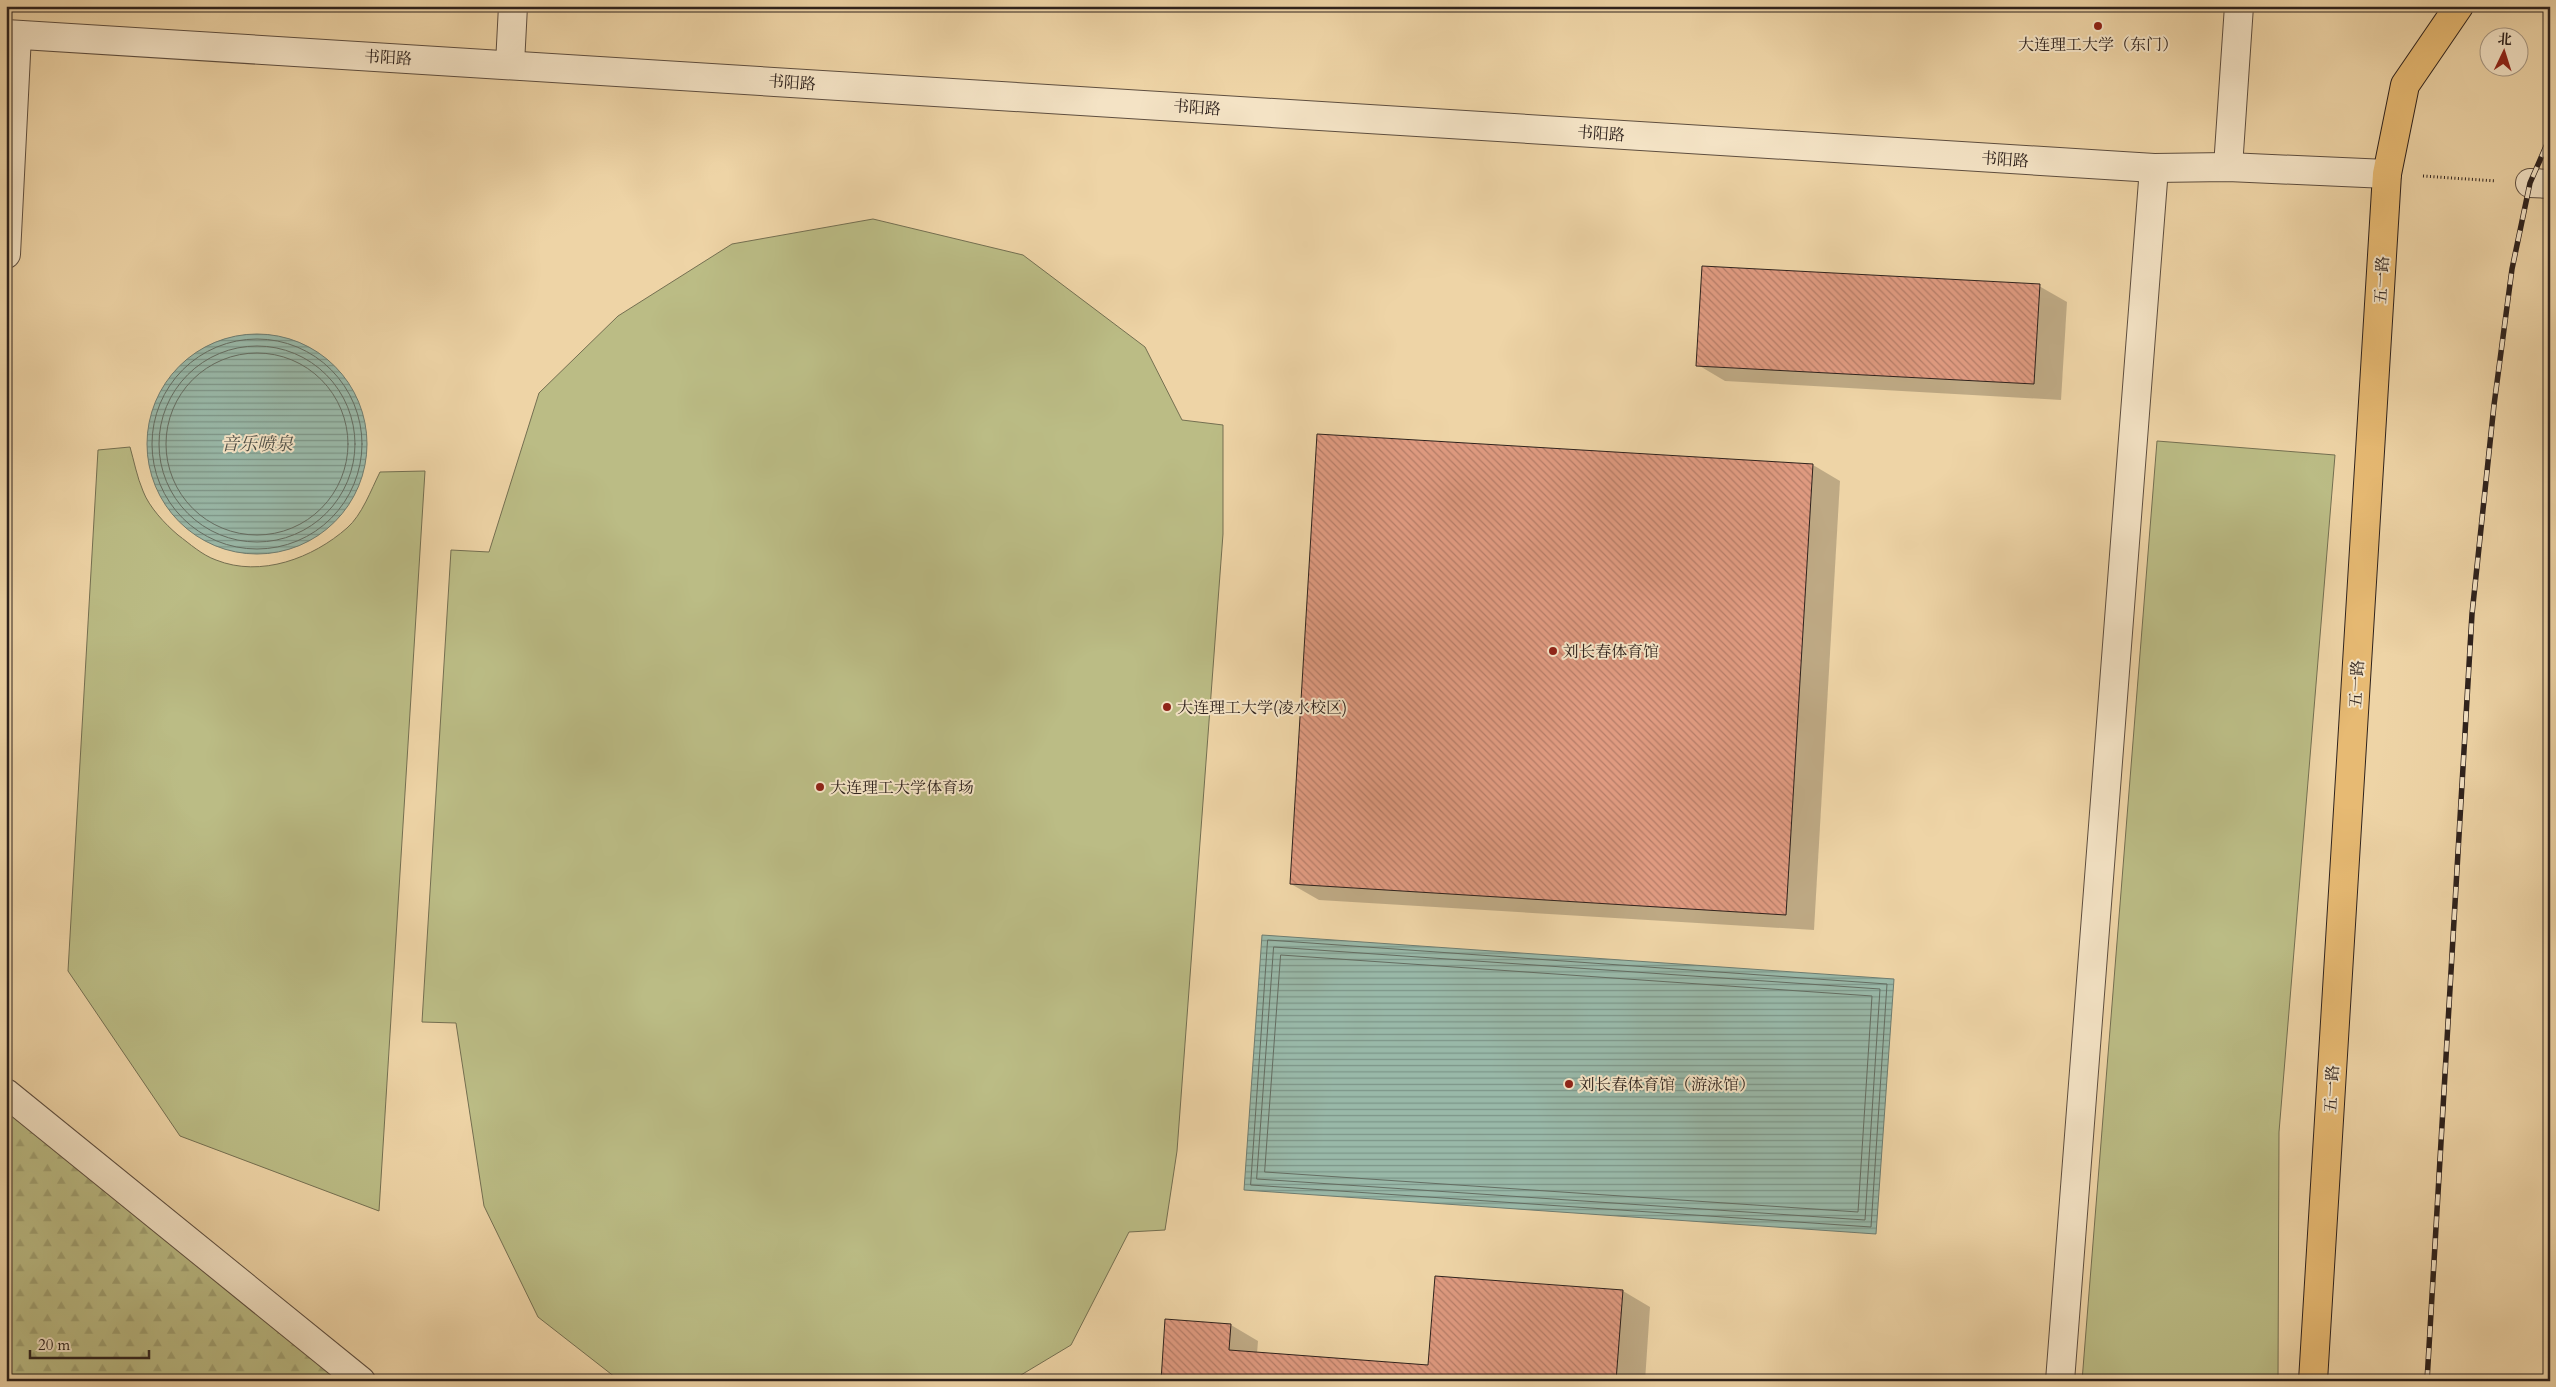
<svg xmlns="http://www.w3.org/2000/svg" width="2556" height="1387" font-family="Cardo,'Noto Serif SC',serif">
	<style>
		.grass { fill: #bbbc85; stroke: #746f51 }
		.forest { fill: url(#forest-firs); stroke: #746f51 }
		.water { fill: url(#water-rules); stroke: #6e7c70 }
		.shadow { fill: #0003 }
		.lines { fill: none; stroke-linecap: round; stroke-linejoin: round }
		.shore { stroke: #646d62; stroke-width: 1 }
		.building { fill: url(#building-back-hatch); stroke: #2e221d }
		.minor-casing { stroke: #5e4e3f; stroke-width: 30 }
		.major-casing { stroke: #2e221d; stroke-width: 30 }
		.path { stroke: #2e221d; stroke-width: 3; stroke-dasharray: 1 2.5; stroke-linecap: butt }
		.minor { stroke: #f4e3c5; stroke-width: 28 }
		.major { stroke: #e7ba73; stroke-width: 28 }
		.rail-casing { stroke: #2e221d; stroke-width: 5.5 }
		.rail { stroke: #f4e3c5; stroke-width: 4; stroke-dasharray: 11; stroke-linecap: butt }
		.poi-dot { fill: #8f2418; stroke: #f4e3c5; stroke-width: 2 }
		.labels { text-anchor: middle; stroke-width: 4; stroke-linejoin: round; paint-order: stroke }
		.poi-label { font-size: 16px; fill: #2e221d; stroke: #f4e3c5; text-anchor: start }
		.street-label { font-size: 16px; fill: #2e221d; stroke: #f4e3c5 }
		.water-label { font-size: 18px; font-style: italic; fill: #4e4f47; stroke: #f4e3c5 }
	</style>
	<defs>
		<pattern id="forest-firs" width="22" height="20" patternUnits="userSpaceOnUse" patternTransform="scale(1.25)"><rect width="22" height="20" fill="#bbbc85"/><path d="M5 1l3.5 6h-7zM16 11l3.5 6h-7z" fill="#a1a172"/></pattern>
		<pattern id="water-rules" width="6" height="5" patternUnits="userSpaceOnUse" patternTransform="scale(1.25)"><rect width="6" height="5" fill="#99b8a8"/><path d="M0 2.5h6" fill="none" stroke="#7d9588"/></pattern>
		<pattern id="building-back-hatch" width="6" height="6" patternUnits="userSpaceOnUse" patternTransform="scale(1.25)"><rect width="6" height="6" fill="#df9a80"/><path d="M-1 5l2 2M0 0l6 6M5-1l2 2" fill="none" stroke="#b57d68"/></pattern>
	</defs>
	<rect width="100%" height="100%" fill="#eed4a6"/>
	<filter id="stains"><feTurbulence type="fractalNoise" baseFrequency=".004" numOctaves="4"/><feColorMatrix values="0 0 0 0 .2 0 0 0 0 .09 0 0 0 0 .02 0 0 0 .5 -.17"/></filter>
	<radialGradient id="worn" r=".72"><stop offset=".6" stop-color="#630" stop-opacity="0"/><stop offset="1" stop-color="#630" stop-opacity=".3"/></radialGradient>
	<g class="grass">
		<polygon points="873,219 1023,255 1145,347 1182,420 1223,425 1223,534 1177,1151 1165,1230 1129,1232 1071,1345 1011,1381 620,1381 538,1317 484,1206 456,1023 422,1022 451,550 489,552 539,393 618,316 732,244"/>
		<polygon points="2157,441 2335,455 2279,1132 2278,1381 2082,1381"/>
		<path d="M130 447C134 461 137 477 143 491 149 507 165 524 178 535 190 544 202 555 216 560 261 578 313 558 347 528 362 515 371 490 380 472L425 471 379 1211 180 1136 68 971 98 450Z"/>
	</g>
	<polygon class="forest" points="6,1093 361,1381 6,1381"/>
	<g class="water">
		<circle cx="257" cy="444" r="110"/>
		<polygon points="1262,935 1894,979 1876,1234 1244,1190"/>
	</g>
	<g class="shadow">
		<polygon points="2139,6 2225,6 2225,11"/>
		<polygon points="2039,286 2067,302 2061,400 1725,381 1698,365"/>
		<polygon points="1813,465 1840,481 1814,930 1319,900 1291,884"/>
		<polygon points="1623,1291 1650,1307 1645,1381 1162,1381 1231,1325 1258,1341 1257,1354 1430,1366"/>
	</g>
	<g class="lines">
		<g class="shore">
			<circle cx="257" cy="444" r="105"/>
			<circle cx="257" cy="444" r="98"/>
			<circle cx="257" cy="444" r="91"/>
			<polygon points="1268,940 1887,984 1871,1227 1251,1185"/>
			<polygon points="1274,947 1880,989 1865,1220 1257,1179"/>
			<polygon points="1281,955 1872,996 1858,1212 1265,1172"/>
		</g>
	</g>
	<g class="building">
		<polygon points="1702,266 2040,284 2034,384 1696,366"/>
		<polygon points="1317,434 1813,464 1786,915 1290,884"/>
		<polygon points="1435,1276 1623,1290 1616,1381 1161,1381 1165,1319 1231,1324 1229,1350 1428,1365"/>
	</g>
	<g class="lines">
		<g class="minor-casing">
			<g id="minor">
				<polyline points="6,34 2154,168 2228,167 2387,174"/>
				<polyline points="510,64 513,6"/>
				<polyline points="2228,167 2239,6"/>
				<polyline points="2530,183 2550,184"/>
				<polyline points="6,254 17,35"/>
				<polyline points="6,1093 361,1381"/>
				<polyline points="2060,1381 2154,168"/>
			</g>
		</g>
		<g class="major-casing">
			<polyline id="major" points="2313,1381 2387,174 2405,85 2459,6"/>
		</g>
		<polyline class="path" points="2423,176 2496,181"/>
		<use href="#minor" class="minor"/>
		<use href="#major" class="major"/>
		<g class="rail-casing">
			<polyline id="rail" points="2427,1381 2472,614 2494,405 2512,269 2530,183 2550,137"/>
		</g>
		<use href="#rail" class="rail"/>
	</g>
	<g class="poi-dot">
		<circle cx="2098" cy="26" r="5"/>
		<circle cx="1553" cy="651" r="5"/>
		<circle cx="1167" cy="707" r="5"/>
		<circle cx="820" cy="787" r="5"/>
		<circle cx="1569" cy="1084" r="5"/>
	</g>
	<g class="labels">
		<g class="poi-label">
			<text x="2098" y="50" text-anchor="middle">大连理工大学（东门）</text>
			<text x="1563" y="657">刘长春体育馆</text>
			<text x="1177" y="713">大连理工大学(凌水校区)</text>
			<text x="830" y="793">大连理工大学体育场</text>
			<text x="1579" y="1090">刘长春体育馆（游泳馆）</text>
		</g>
		<g class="street-label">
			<text transform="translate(388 57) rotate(3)" y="6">书阳路</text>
			<text transform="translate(792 82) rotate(4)" y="6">书阳路</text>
			<text transform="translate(1197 107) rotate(4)" y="6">书阳路</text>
			<text transform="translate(1601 133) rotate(4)" y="6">书阳路</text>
			<text transform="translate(2005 159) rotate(4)" y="6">书阳路</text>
			<text transform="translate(2381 280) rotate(-87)" y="6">五一路</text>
			<text transform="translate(2356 684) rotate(-87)" y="6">五一路</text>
			<text transform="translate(2331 1089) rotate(-87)" y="6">五一路</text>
		</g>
		<g class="water-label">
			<text x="257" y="450">音乐喷泉</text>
		</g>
	</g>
	<rect width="2556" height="1387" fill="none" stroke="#eed4a6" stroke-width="25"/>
	<rect x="8" y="8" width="2541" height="1372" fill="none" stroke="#2e221d" stroke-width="2.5"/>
	<rect x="12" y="12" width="2531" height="1362" fill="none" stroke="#2e221d"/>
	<g transform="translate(2504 52) rotate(4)"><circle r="24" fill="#f4e3c5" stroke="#a59682"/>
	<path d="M0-4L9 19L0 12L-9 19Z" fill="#8f2418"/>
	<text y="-8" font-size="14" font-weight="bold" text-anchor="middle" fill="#2e221d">北</text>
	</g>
	<path d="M30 1350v8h119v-8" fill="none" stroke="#2e221d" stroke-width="2.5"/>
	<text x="38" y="1350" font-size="15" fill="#2e221d" stroke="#f4e3c5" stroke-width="4" paint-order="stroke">20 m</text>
	<rect width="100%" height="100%" filter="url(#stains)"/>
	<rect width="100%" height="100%" fill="url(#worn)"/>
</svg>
